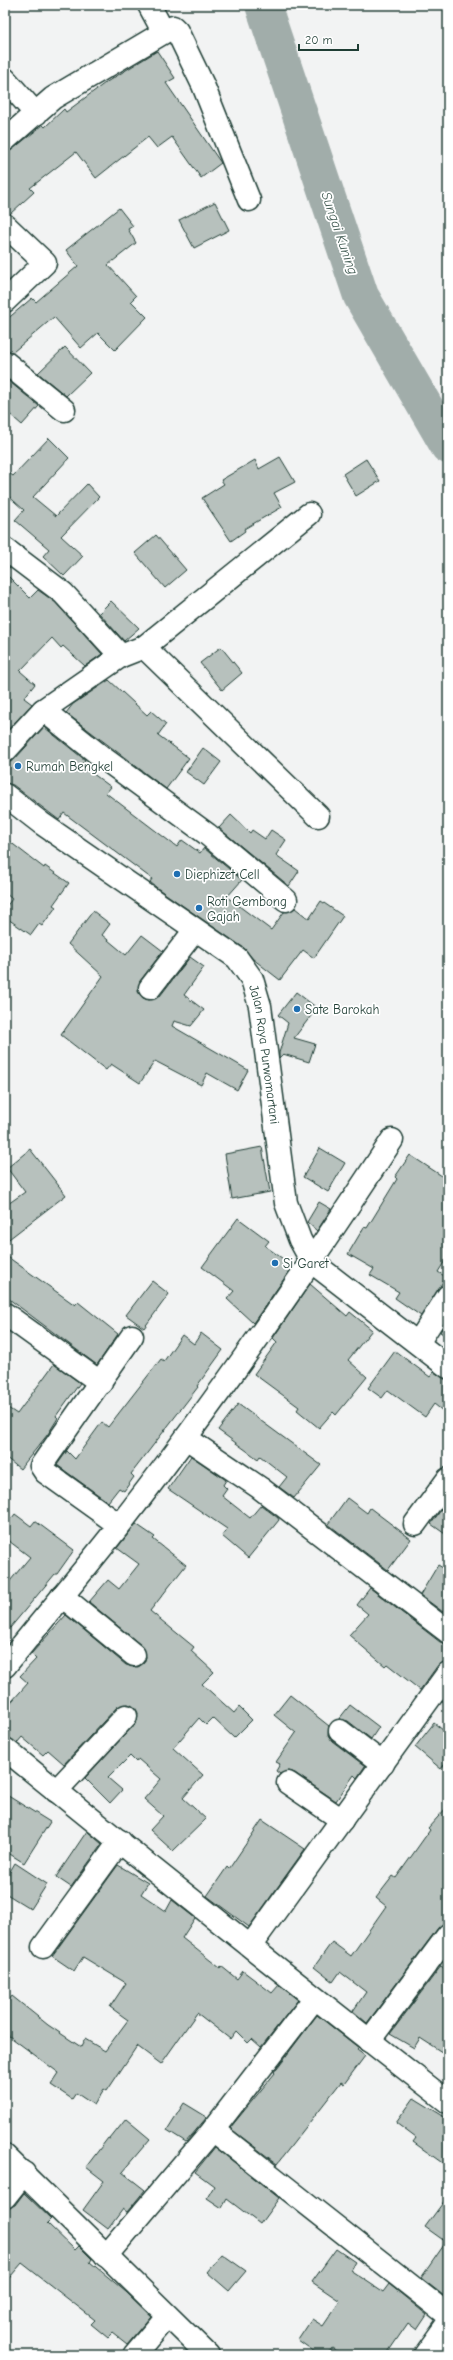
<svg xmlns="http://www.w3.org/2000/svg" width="453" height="2360" font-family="'Comic Neue',sans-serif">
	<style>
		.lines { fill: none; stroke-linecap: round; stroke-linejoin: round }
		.river { stroke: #a1adaa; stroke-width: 36 }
		.building { fill: #b7c1bd; stroke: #1f3d34 }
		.minor-casing { stroke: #1f3d34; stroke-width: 25 }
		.minor { stroke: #fff; stroke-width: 22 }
		.poi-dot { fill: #1f6fb2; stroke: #fff; stroke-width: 1.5 }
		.labels { text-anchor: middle; stroke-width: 3.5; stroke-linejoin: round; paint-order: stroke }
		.poi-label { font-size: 13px; fill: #1f3d34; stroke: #fff; text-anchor: start }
		.street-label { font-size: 13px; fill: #1f3d34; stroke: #fff }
		.water-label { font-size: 14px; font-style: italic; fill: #465f57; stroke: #fff }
	</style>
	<rect width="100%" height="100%" fill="#f2f3f3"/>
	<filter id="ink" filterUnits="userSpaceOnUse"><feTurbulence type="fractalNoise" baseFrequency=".025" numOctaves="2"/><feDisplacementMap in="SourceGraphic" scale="8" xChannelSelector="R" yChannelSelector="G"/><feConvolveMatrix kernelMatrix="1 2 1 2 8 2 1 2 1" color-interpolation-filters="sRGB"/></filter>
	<g filter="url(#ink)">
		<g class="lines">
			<polyline class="river" points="263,5 361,296 448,446"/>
		</g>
		<g class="building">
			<polygon points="157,51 175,78 166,83 221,163 201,178 172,137 157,148 148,137 96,178 76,152 30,188 34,192 10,214 5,213 5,155 43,125 45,127 64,109 66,112 105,83"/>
			<polygon points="215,202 229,230 194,248 179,220"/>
			<polygon points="119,208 133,226 128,229 136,243 108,265 136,296 131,301 147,317 115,350 98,333 81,348 54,317 13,352 5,350 5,321 32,298 36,302 78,266 66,250"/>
			<polygon points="65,347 90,373 66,396 38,373"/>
			<polygon points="5,378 39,406 22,425 5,410"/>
			<polygon points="49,438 69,458 33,497 56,516 87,484 99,497 61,536 83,556 64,576 43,556 49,549 15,520 24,510 5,493 5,470 13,476"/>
			<polygon points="280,457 295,482 274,493 282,507 244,529 245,531 231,541 202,498 224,484 221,480 255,460 259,469"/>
			<polygon points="366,459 380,481 356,496 343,474"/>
			<polygon points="156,535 186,570 165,588 135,553"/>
			<polygon points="5,573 30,598 38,590 55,602 102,654 85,666 63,646 61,648 52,638 20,671 35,684 24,698 32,704 5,733"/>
			<polygon points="111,601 139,628 124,641 99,613"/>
			<polygon points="221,647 242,673 222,690 200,663"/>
			<polygon points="109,680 147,715 151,711 166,724 158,735 189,758 166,789 66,713 73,704"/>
			<polygon points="44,727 85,760 81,765 111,787 106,793 177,847 182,840 200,853 204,848 242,880 227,897 271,930 284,912 295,908 309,919 321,901 343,916 314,958 303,950 280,980 253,959 244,948 157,888 150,882 152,879 64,813 59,820 13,785 5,783 5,763 14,760"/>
			<polygon points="203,748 221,762 204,785 186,772"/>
			<polygon points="231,815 250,833 252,830 265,839 271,830 286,840 276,855 299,871 289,886 219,828"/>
			<polygon points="5,838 44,868 45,866 69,883 53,905 56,907 42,926 39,924 31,935 5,917 5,908 12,899 5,893"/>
			<polygon points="93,911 110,924 102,935 126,955 142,935 163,951 140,981 138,992 143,998 149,1000 160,996 190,957 204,967 184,995 204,1010 191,1026 174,1021 172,1026 248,1070 237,1090 207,1073 201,1085 155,1061 140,1083 111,1064 106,1070 61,1035 103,976 68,944"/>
			<polygon points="296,992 317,1008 294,1038 315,1044 309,1062 283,1054 279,1058 279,1053 288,1023 278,1015"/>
			<polygon points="262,1147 270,1192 232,1199 225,1154"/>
			<polygon points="320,1148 345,1163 328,1192 303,1177"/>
			<polygon points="30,1149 66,1195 5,1242 5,1206 25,1192 7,1168"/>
			<polygon points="410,1155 448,1180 448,1256 438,1272 446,1277 421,1316 395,1298 399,1292 370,1275 374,1269 348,1254 364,1227 367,1228 397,1179 395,1177"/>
			<polygon points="319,1202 331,1209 317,1231 307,1222"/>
			<polygon points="238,1218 269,1241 265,1246 293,1266 253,1323 227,1299 234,1291 202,1267"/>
			<polygon points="5,1255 75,1305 78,1302 118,1334 97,1365 5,1296"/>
			<polygon points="152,1281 169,1294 144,1328 126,1315"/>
			<polygon points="310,1284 347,1316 350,1312 372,1330 348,1360 367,1377 336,1415 333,1412 319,1428 297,1410 299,1407 254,1374 277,1342 273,1338"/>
			<polygon points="448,1319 448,1337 440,1332"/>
			<polygon points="201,1333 223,1350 197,1386 198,1387 131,1474 134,1477 124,1491 119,1488 108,1502 57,1465 67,1451 75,1459 102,1422 108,1427 161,1359 164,1361 182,1335 194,1344"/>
			<polygon points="395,1351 430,1377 434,1372 448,1381 448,1415 434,1404 425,1417 388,1390 382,1398 368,1388"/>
			<polygon points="54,1364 80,1383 56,1416 58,1418 48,1434 20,1469 5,1457 5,1406 17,1414"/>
			<polygon points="238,1404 321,1465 294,1498 279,1487 287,1477 260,1456 258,1459 218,1430"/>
			<polygon points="191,1456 226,1480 223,1485 227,1489 222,1496 250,1518 261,1505 278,1518 279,1520 248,1558 222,1536 227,1529 168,1489"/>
			<polygon points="347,1498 367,1513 370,1508 411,1539 388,1570 328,1524"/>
			<polygon points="448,1500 448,1536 431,1524"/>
			<polygon points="5,1514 12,1518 15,1514 31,1526 35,1521 74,1550 57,1574 55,1574 5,1634 5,1587 30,1557 5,1538"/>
			<polygon points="136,1524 155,1537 153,1539 186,1565 150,1611 194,1647 191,1651 214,1672 202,1684 234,1713 239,1707 252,1720 234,1738 213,1718 206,1725 199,1718 173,1748 203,1775 183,1798 206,1819 173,1851 150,1830 163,1816 144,1799 161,1779 138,1759 136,1762 130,1756 108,1778 122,1790 110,1803 85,1778 135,1724 138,1713 134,1707 128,1704 117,1707 64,1764 48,1750 43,1755 22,1737 17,1743 5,1737 5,1709 28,1683 20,1676 36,1659 31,1654 66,1615 126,1665 138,1667 144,1663 146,1657 142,1646 89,1602 108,1580 119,1589 139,1564 117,1548"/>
			<polygon points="438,1565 448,1571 448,1604 443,1612 420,1595"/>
			<polygon points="370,1588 440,1642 448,1644 448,1661 438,1665 420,1690 387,1664 385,1666 349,1635 368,1614 357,1605"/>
			<polygon points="290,1695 329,1726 328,1735 332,1741 365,1766 357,1778 354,1775 336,1801 295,1773 289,1771 280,1774 276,1771 280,1764 276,1762 296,1733 274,1715"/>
			<polygon points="350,1705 379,1727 371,1739 348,1721 339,1719"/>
			<polygon points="434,1723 448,1734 448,1760 441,1769 415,1747"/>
			<polygon points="5,1794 50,1822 24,1863 5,1851"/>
			<polygon points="448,1806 448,1923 438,1928 367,2023 353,2011 366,1992 340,1972 333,1982 314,1967 332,1942 351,1956 386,1906 376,1898 393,1876 396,1878 430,1830 428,1828"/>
			<polygon points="262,1820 305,1849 249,1927 207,1896 227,1867 229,1869"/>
			<polygon points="87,1831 102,1844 71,1887 56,1877"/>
			<polygon points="15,1863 47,1884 31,1909 5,1893 5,1880"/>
			<polygon points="118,1865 148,1883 141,1894 166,1911 172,1900 195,1918 182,1938 220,1968 221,1966 237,1979 243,1971 272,1993 279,1985 298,2000 261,2047 252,2039 248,2043 236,2031 230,2039 197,2013 161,2064 137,2046 107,2091 104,2089 94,2105 76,2093 72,2099 51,2085 59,2073 5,2033 5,2005 12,1996 48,2025 81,2047 85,2039 105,2051 128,2020 110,2007 126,1983 83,1957 74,1971 52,1956"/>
			<polygon points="441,1966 448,1971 448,2056 420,2038 414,2048 390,2034"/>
			<polygon points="317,2015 359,2048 357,2050 365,2056 344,2084 341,2082 277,2164 230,2128 275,2073 274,2072"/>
			<polygon points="414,2098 448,2119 448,2167 413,2142 416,2138 396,2123"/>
			<polygon points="184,2103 207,2117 186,2142 167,2130"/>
			<polygon points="126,2119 150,2139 122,2172 145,2190 127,2212 123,2209 108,2229 83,2210 104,2181 86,2167 108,2138 110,2139"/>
			<polygon points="215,2147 279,2198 260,2224 227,2199 222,2208 207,2198 214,2186 195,2172"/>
			<polygon points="24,2193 51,2219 47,2223 75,2250 79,2246 92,2259 90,2262 126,2292 151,2316 127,2344 113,2333 108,2338 91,2324 95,2320 22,2263 5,2283 5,2209 15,2205"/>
			<polygon points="448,2196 448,2299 421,2278 446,2242 425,2227"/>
			<polygon points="336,2249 355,2262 350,2270 383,2292 389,2284 427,2315 417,2330 408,2323 386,2355 342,2355 332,2348 327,2355 319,2355 298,2340 312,2319 323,2326 340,2301 312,2282"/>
			<polygon points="222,2254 246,2271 229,2291 207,2272"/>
		</g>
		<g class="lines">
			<g class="minor-casing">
				<g id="minor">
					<polyline points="149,5 163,31"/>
					<polyline points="5,79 36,114"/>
					<polyline points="5,140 53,98 173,27 177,31 203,85 249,200"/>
					<polyline points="5,225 45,263 5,301"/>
					<polyline points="5,362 64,410"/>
					<polyline points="5,549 63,593 121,656"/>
					<polyline points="144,647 318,816"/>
					<polyline points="43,710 121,656 144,647 309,514"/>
					<polyline points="5,751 43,710 102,757 207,834 286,900"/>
					<path id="s1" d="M5 795 41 823 237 958 252 979 260 1006 286 1203 300 1240 312 1262 448 1367"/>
					<polyline points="150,988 195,930"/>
					<polyline points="5,1314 101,1383"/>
					<polyline points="418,1343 448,1296"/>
					<polyline points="186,1438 260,1488 448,1632"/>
					<polyline points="415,1524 448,1479"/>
					<polyline points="119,1525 45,1472 41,1466 132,1336"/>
					<polyline points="62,1596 134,1655"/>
					<path d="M5 1666C40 1623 76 1580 111 1536 211 1409 303 1276 392 1140"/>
					<polyline points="340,1731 383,1764"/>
					<path d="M5 1749C151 1868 299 1986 448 2102"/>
					<polyline points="288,1783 342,1820"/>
					<polyline points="56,1791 126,1716"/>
					<polyline points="251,1945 448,1673"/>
					<polyline points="43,1947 120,1841"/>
					<polyline points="369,2041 448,1935"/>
					<polyline points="213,2130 448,2315"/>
					<polyline points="5,2156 208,2355"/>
					<polyline points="5,2197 24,2173"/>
					<polyline points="106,2256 213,2130 314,1999"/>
					<polyline points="134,2355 167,2316"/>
					<polyline points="425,2355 448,2323"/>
				</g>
			</g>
			<use href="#minor" class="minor"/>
		</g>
	</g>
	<g class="poi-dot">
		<circle cx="18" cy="766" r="4"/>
		<circle cx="177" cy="874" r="4"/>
		<circle cx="199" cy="908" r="4"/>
		<circle cx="297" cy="1009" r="4"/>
		<circle cx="275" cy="1263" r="4"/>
	</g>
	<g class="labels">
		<g class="poi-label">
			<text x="26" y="771">Rumah Bengkel</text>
			<text x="185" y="879">Diephizet Cell</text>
			<text x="207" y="906">Roti Gembong<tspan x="207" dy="15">Gajah</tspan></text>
			<text x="305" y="1014">Sate Barokah</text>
			<text x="283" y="1268">Si Garet</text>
		</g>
		<g class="street-label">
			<text dy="5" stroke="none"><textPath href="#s1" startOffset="386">Jalan Raya Purwomartani</textPath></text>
		</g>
		<g class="water-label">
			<text transform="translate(340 233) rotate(71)" y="5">Sungai Kuning</text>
		</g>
	</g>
	<rect width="453" height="2360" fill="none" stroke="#fff" stroke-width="20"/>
	<rect x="10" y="10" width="433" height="2340" fill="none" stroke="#1f3d34" stroke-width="1.5" filter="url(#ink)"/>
	<path d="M299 44v6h59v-6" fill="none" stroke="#1f3d34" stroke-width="2"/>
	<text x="305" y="44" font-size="12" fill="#1f3d34" stroke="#ffffff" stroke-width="3" paint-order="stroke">20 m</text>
</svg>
